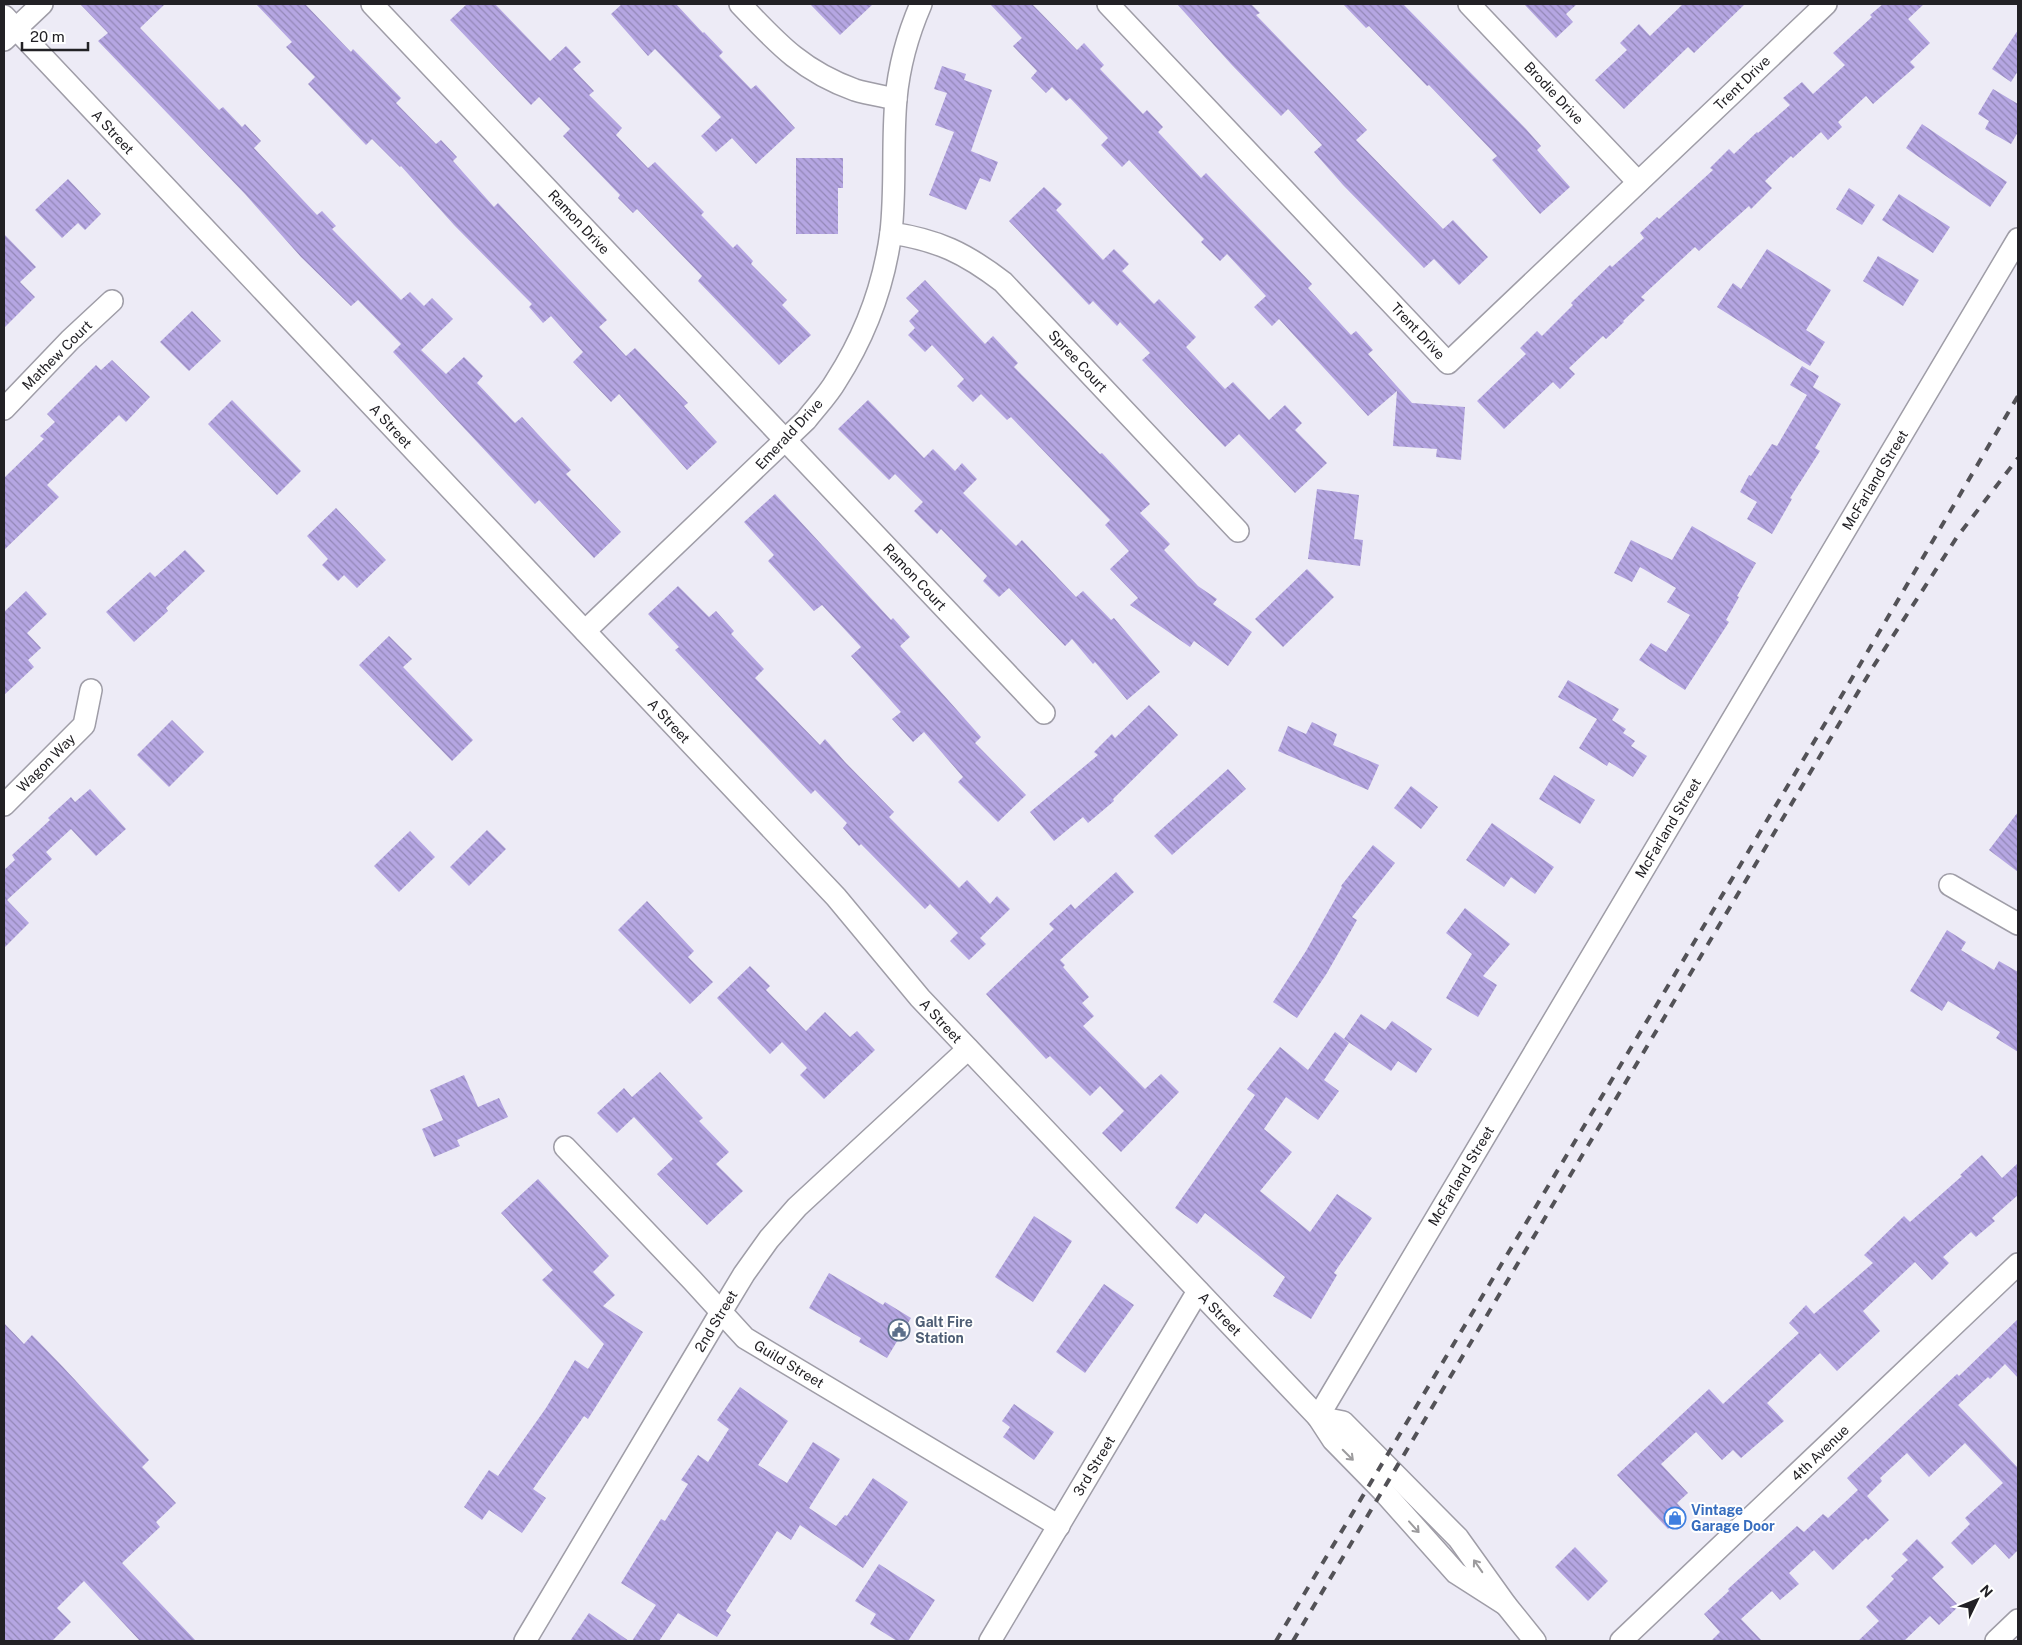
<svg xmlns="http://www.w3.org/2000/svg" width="2022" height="1645" font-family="'Public Sans',sans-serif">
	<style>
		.building { fill: url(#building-back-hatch) }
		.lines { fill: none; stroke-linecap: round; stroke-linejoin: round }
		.minor-casing { stroke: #9f9da7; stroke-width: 24 }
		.minor { stroke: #fff; stroke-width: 21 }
		.rail { stroke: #535257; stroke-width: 4; stroke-dasharray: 9 9; stroke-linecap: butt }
		.oneway { stroke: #9c9b9d }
		.labels { text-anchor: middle; stroke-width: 4; stroke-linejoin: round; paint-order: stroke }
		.street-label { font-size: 14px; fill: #222125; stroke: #fff }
		.service-label { font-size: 14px; font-weight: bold; fill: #4e5e75; stroke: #fff; text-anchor: start }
		.shop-label { font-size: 14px; font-weight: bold; fill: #366cbe; stroke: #fff; text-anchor: start }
	</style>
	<defs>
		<pattern id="building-back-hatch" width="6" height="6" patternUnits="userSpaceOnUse" patternTransform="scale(1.25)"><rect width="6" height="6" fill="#b5a6e2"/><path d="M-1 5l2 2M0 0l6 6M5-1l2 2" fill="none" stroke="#9387b7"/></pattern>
	</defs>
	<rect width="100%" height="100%" fill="#edebf6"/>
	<g class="building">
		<polygon points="80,4 165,4 140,28 219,110 223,107 242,127 245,124 261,141 254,148 317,215 322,211 336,226 332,229 401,300 410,292 424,306 432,298 453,319 421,350 446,374 464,357 483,376 477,383 515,423 522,417 571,470 566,474 621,532 594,558 539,500 535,504 393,352 401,344 358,300 351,306 301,257 245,194 98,41 108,33"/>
		<polygon points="256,4 305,4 351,52 353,49 401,98 396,103 436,144 441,140 457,157 453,161 494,207 498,203 607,320 599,327 626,356 635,348 688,403 684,406 717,442 687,470 619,394 611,402 573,362 583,352 551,316 543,323 529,307 532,304 454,225 401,166 400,167 372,139 366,145 308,84 315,77 286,47 292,42"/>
		<polygon points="467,4 495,4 550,61 566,46 581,62 573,69 594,91 589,95 622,128 616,135 648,168 655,162 704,212 701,215 733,248 737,244 753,261 751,264 787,300 782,305 811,335 779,365 698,281 702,276 637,209 633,213 618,198 620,195 563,136 570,129 539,97 531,105 450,20"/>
		<polygon points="622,4 676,4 703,33 704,32 723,52 719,56 751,89 756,85 795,128 756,164 732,138 716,152 701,136 721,117 655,49 648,56 611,14"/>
		<polygon points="810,4 873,4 840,35"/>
		<polygon points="990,4 1032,4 1077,50 1084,43 1104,65 1100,69 1143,114 1147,110 1163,127 1158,132 1201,178 1206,173 1312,284 1308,288 1351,335 1356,331 1373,350 1368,354 1412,403 1465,407 1461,460 1436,457 1437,449 1393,446 1397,391 1368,416 1279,319 1272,326 1254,307 1266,296 1227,254 1220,261 1201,242 1204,239 1129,160 1122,167 1101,145 1108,138 1070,98 1066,101 1052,87 1046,93 1031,78 1037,71 1013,46 1022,38"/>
		<polygon points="1177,4 1251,4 1260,13 1256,15 1367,130 1356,140 1443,229 1453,220 1488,257 1459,285 1434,259 1424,268 1343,185 1314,152 1322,145 1288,109 1281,116 1231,64"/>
		<polygon points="1343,4 1403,4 1526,129 1541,146 1537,150 1570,187 1540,214 1492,160 1497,156 1429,85 1427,86 1369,26 1366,28"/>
		<polygon points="1524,4 1577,4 1566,14 1573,22 1556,38"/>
		<polygon points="1683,4 1745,4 1694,53 1688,47 1624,109 1595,80 1627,50 1620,43 1639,24 1650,36"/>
		<polygon points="1883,4 1924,4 1908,19 1930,43 1910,62 1915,67 1873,104 1866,96 1838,122 1842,127 1828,140 1821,132 1793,158 1791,156 1765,181 1772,188 1751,209 1749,206 1699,251 1695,247 1641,297 1645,300 1623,321 1624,322 1606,339 1603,336 1569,368 1575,374 1560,389 1553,382 1504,429 1477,401 1526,354 1520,348 1537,331 1542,336 1573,305 1571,303 1610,265 1612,267 1644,238 1640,233 1657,217 1659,219 1713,170 1710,168 1729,149 1734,154 1757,132 1758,133 1790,105 1783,98 1802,82 1813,94 1845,65 1833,53 1872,17 1870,15"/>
		<polygon points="2018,30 2018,71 2011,82 1992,69"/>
		<polygon points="942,66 966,74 964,80 992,90 971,151 998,162 990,182 980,178 966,210 929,195 954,132 935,125 947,93 934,89"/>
		<polygon points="1993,89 2018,104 2018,132 2011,144 1985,129 1989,121 1978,114"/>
		<polygon points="1922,124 2007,182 1990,207 1906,148"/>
		<polygon points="796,158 843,158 843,188 838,188 838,234 796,234"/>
		<polygon points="68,179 101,214 85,230 78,223 62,238 35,210"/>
		<polygon points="1044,187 1062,204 1056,210 1103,260 1114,249 1129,264 1122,271 1154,304 1159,299 1196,337 1186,347 1225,389 1233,382 1269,420 1285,405 1302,423 1295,430 1327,463 1295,493 1239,434 1225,447 1142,360 1150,353 1120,322 1117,326 1093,301 1089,305 1009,221"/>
		<polygon points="1849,188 1875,205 1862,225 1836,209"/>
		<polygon points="1899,194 1950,227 1933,253 1882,220"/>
		<polygon points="4,234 36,267 20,282 35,297 4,328"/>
		<polygon points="1767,249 1831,290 1806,330 1825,342 1810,366 1717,307 1733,283 1741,289"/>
		<polygon points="1878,256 1919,280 1903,306 1863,281"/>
		<polygon points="925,280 985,344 993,336 1018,363 1014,367 1100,454 1102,453 1150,504 1140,513 1170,544 1164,550 1198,586 1217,599 1213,604 1252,632 1228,666 1194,641 1190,647 1130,605 1138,598 1110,569 1129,551 1105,525 1110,520 1011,417 1007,420 981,394 973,402 957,386 964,379 932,345 925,352 908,335 915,328 909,321 919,311 906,298"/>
		<polygon points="192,311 221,341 189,371 160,342"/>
		<polygon points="112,360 150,397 126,422 119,415 47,485 59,497 4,550 4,478 44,439 40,436 55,422 47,414 96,365 101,370"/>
		<polygon points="1802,366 1819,376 1813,387 1841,404 1815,448 1820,451 1790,498 1792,499 1772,534 1747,519 1757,502 1740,492 1749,475 1751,476 1772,444 1777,446 1807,395 1790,385"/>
		<polygon points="232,400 301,471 277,495 208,424"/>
		<polygon points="868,400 924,458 933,449 955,471 962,463 977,479 963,493 1016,546 1022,540 1076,597 1083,591 1111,620 1114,618 1160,672 1127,700 1095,662 1093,664 1072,639 1065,646 1009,588 999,597 983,581 987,576 941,529 937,534 914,511 923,502 895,474 889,480 838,429"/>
		<polygon points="1317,489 1359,495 1354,539 1363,540 1360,566 1308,559"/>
		<polygon points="775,494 891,620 893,618 910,637 900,646 981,737 975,743 1026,795 998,822 958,782 963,777 924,732 913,742 892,719 901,712 851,656 861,647 822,605 814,611 768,561 774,555 744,522"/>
		<polygon points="336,508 386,560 357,588 344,575 338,581 322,565 328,559 307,536"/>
		<polygon points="1692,526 1756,563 1737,596 1739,597 1726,620 1729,622 1685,690 1639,660 1651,643 1666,652 1690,615 1667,602 1676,588 1640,567 1632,582 1614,573 1631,540 1672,560"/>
		<polygon points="185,550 205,571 166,608 168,611 134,642 106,612 150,572 155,577"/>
		<polygon points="1307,569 1334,597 1283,647 1255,619"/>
		<polygon points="678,586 709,617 716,611 734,631 731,634 764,669 755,678 820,745 825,739 845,762 894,812 889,817 959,888 967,880 990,904 997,896 1010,909 980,938 986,944 969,960 950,941 958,933 930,904 925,909 861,844 859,846 843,828 847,823 815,790 811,794 675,650 679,647 648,614"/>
		<polygon points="26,591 47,614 27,633 41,648 28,660 34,667 4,695 4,612"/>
		<polygon points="389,636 412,659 403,667 473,740 452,761 359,665"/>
		<polygon points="1568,680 1619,709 1612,720 1626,729 1623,733 1635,741 1631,746 1647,756 1633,777 1609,762 1607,766 1579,748 1597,719 1558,697"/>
		<polygon points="1149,705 1178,735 1113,799 1114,801 1088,823 1083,817 1054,841 1030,812 1098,755 1094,752 1112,734 1115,738"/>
		<polygon points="172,720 204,752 169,787 137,755"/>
		<polygon points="1312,722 1337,734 1333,745 1379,765 1368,790 1278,751 1288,726 1306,734"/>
		<polygon points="1228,769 1246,789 1172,855 1154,836"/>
		<polygon points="1554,775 1595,800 1580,824 1539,799"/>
		<polygon points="1411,786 1438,807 1421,829 1394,808"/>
		<polygon points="90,789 126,829 96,856 71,829 46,852 52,859 7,900 29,923 4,948 4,870 15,860 12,855 50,820 48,818 71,797 75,802"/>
		<polygon points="2018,812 2018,872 1989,850"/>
		<polygon points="1492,823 1554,867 1535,894 1511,877 1504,887 1466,860"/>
		<polygon points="487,830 506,849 469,886 450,867"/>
		<polygon points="410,831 435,857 399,892 374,866"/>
		<polygon points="1373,845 1395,863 1352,917 1357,920 1327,973 1297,1018 1273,1002 1306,951 1342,887 1341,886"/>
		<polygon points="1116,872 1134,892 1060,960 1065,965 1063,967 1089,997 1082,1003 1094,1016 1083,1026 1145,1089 1161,1074 1179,1092 1121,1152 1102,1133 1124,1111 1100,1086 1090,1096 1050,1056 1046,1059 986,994 1054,929 1049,924 1071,904 1075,909"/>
		<polygon points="647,901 694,951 688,957 713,982 690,1004 618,930"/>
		<polygon points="1465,908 1510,944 1483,976 1497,985 1478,1017 1446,998 1472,954 1446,933"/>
		<polygon points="1947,930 1966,942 1961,950 1994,970 1999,961 2018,972 2018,1052 1996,1038 2000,1032 1948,1001 1942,1011 1910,991"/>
		<polygon points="750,966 770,986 766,990 806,1031 825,1012 850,1037 857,1031 875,1050 824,1099 800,1075 807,1068 782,1042 770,1054 717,998"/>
		<polygon points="1361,1014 1385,1030 1392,1021 1432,1049 1416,1073 1398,1061 1391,1071 1344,1039"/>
		<polygon points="1335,1032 1349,1043 1324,1080 1339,1091 1318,1120 1286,1097 1264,1129 1292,1152 1260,1191 1310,1232 1337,1194 1372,1218 1334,1273 1337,1275 1311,1319 1273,1296 1285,1277 1205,1213 1197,1224 1175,1208 1255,1095 1247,1089 1280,1047 1308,1070"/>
		<polygon points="660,1072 703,1118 699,1121 729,1152 716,1164 743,1191 707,1225 657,1174 673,1159 634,1117 617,1133 597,1113 624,1088 632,1097"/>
		<polygon points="464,1075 478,1107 499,1098 508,1117 457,1140 460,1146 434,1157 422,1129 443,1120 430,1090"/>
		<polygon points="1982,1155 2002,1178 2018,1163 2018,1195 1992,1218 1995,1221 1976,1237 1971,1232 1943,1257 1949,1263 1932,1280 1915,1262 1863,1311 1880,1331 1837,1371 1820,1353 1767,1403 1784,1421 1741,1458 1733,1450 1722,1460 1696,1432 1661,1464 1688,1493 1677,1503 1685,1512 1668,1529 1617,1475 1709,1389 1723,1404 1799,1333 1789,1323 1806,1305 1814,1314 1873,1263 1864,1255 1904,1216 1910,1222 1962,1176 1960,1175"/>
		<polygon points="538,1179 609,1256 593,1272 615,1295 603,1306 643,1332 588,1419 584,1416 533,1489 546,1498 522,1533 489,1510 482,1520 464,1507 489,1470 498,1476 546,1408 575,1360 588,1369 604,1344 542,1280 553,1270 501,1213"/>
		<polygon points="1034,1216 1072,1241 1033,1302 995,1277"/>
		<polygon points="829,1273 883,1305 885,1302 911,1318 887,1358 859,1342 861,1338 809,1308"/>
		<polygon points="1104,1284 1134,1305 1085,1373 1056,1352"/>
		<polygon points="2018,1319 2018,1378 2005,1364 1990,1379 1988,1377 1958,1405 2018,1468 2018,1550 2009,1559 1995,1544 1972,1565 1951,1543 1970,1524 1965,1518 2003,1483 1965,1443 1929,1477 1907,1453 1880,1478 1882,1481 1867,1496 1889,1520 1868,1540 1866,1538 1833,1570 1814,1550 1789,1573 1799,1584 1780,1600 1772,1591 1741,1619 1762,1641 1711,1641 1720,1632 1704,1614 1729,1591 1728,1589 1797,1526 1804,1532 1823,1514 1828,1518 1858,1490 1847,1478 1957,1374 1959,1376"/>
		<polygon points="4,1323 24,1344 32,1335 63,1367 149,1460 142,1467 176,1503 156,1522 160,1527 122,1563 196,1641 140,1641 84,1581 57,1608 71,1622 52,1641 4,1641"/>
		<polygon points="740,1387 788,1421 758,1465 787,1483 813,1442 840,1459 809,1508 836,1526 845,1515 847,1516 873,1478 908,1502 863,1568 800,1525 791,1540 777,1531 726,1611 731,1615 717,1637 678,1613 659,1641 632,1641 656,1605 621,1583 661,1519 665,1521 688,1484 681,1480 698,1455 708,1462 729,1429 717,1420"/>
		<polygon points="1014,1404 1054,1432 1034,1460 1003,1437 1010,1427 1002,1421"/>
		<polygon points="1917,1539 1944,1567 1932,1578 1959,1606 1939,1625 1930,1616 1904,1641 1858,1641 1879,1621 1866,1607 1894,1579 1891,1576 1908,1560 1902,1554"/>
		<polygon points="1575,1547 1608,1581 1588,1601 1555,1567"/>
		<polygon points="879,1564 935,1600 908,1641 897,1641 870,1624 876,1614 855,1601"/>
		<polygon points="589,1613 629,1641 570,1641"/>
	</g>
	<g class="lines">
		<g class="minor-casing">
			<g id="minor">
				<polyline points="372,4 1044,713"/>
				<path d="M740 4C777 43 802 71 855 90 868 94 883 96 896 99"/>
				<polyline points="1108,4 1448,363 1826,4"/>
				<polyline points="1469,4 1638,182"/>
				<polyline points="4,16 836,897 920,998 1318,1417 1333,1440 1382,1490 1456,1573 1506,1605"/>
				<polyline points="4,40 42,4"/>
				<path d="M891 233C938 240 965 253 1003 282L1238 531"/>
				<polyline points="4,409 70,340 112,301"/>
				<path d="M585 631 806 420C816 407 828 395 836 381 865 336 884 285 891 232 896 188 892 143 896 99 899 66 908 34 921 4"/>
				<polyline points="4,805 84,725 91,690"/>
				<polyline points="1950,885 2018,924"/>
				<polyline points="565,1147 692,1280 745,1338 1059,1526"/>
				<polyline points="1318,1417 2018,239"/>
				<polyline points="1318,1417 1343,1422 1458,1538 1506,1605 1535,1641"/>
				<polyline points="525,1641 721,1312 744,1274 769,1239 797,1207 968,1049"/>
				<polyline points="990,1641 1198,1291"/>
				<polyline points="1621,1641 2018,1264"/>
				<polyline points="1996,1641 2018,1620"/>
			</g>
		</g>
		<use href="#minor" class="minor"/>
		<g class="rail">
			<polyline points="1276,1641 1848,685 2018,396"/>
			<polyline points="1293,1641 1873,667 1957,537 2018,458"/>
		</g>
	</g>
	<defs><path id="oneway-shaft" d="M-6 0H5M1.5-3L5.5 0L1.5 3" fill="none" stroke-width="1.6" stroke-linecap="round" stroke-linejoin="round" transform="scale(1.25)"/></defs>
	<g class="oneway">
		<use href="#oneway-shaft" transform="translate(1348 1455) rotate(45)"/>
		<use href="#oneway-shaft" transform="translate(1414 1527) rotate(48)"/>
		<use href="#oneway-shaft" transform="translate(1478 1566) rotate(-125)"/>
	</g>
	<defs>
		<g id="civic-ring" transform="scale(1.125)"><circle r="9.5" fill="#fff" stroke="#5c6f8a" stroke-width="1.5"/><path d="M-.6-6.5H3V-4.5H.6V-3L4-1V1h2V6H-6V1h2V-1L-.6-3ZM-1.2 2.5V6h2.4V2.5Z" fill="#5c6f8a"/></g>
		<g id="shop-ring" transform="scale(1.125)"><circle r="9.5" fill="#fff" stroke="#3f7fe0" stroke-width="1.5"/><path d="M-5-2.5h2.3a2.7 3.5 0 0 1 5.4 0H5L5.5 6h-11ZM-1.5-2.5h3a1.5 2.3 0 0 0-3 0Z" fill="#3f7fe0"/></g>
	</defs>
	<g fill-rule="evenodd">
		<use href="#civic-ring" x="899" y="1330"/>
		<use href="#shop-ring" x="1675" y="1518"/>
	</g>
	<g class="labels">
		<g class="street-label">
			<text transform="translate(1742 83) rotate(-44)" y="5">Trent Drive</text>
			<text transform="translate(1554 93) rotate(47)" y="5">Brodie Drive</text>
			<text transform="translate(113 132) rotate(47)" y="5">A Street</text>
			<text transform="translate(579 222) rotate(47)" y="5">Ramon Drive</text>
			<text transform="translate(1418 331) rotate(47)" y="5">Trent Drive</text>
			<text transform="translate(57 355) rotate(-45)" y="5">Mathew Court</text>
			<text transform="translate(1078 361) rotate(47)" y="5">Spree Court</text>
			<text transform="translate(391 426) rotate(47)" y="5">A Street</text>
			<text transform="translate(789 434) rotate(-47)" y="5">Emerald Drive</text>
			<text transform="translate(1875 480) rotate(-59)" y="5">McFarland Street</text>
			<text transform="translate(915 577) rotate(47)" y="5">Ramon Court</text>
			<text transform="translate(669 721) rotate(47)" y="5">A Street</text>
			<text transform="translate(46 763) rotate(-45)" y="5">Wagon Way</text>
			<text transform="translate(1668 828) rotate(-59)" y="5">McFarland Street</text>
			<text transform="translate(941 1021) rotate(47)" y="5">A Street</text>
			<text transform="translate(1461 1176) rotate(-59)" y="5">McFarland Street</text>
			<text transform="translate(1220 1314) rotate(46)" y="5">A Street</text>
			<text transform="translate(716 1321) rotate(-59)" y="5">2nd Street</text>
			<text transform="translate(789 1364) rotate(31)" y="5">Guild Street</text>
			<text transform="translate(1820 1453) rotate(-44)" y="5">4th Avenue</text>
			<text transform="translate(1094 1466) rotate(-59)" y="5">3rd Street</text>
		</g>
		<g class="service-label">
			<text x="915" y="1327">Galt Fire<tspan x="915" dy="16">Station</tspan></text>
		</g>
		<g class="shop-label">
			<text x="1691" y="1515">Vintage<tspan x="1691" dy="16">Garage Door</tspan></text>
		</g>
	</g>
	<rect width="2022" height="1645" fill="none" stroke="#222125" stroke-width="10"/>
	<g transform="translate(1977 1600) rotate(47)" stroke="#ffffff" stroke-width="4" paint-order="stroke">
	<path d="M0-4L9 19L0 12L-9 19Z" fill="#222125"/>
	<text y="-8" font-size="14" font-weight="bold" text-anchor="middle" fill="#222125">N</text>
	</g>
	<path d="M22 42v8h66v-8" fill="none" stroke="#222125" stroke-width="2.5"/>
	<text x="30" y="42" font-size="15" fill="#222125" stroke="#ffffff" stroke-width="4" paint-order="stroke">20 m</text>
</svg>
